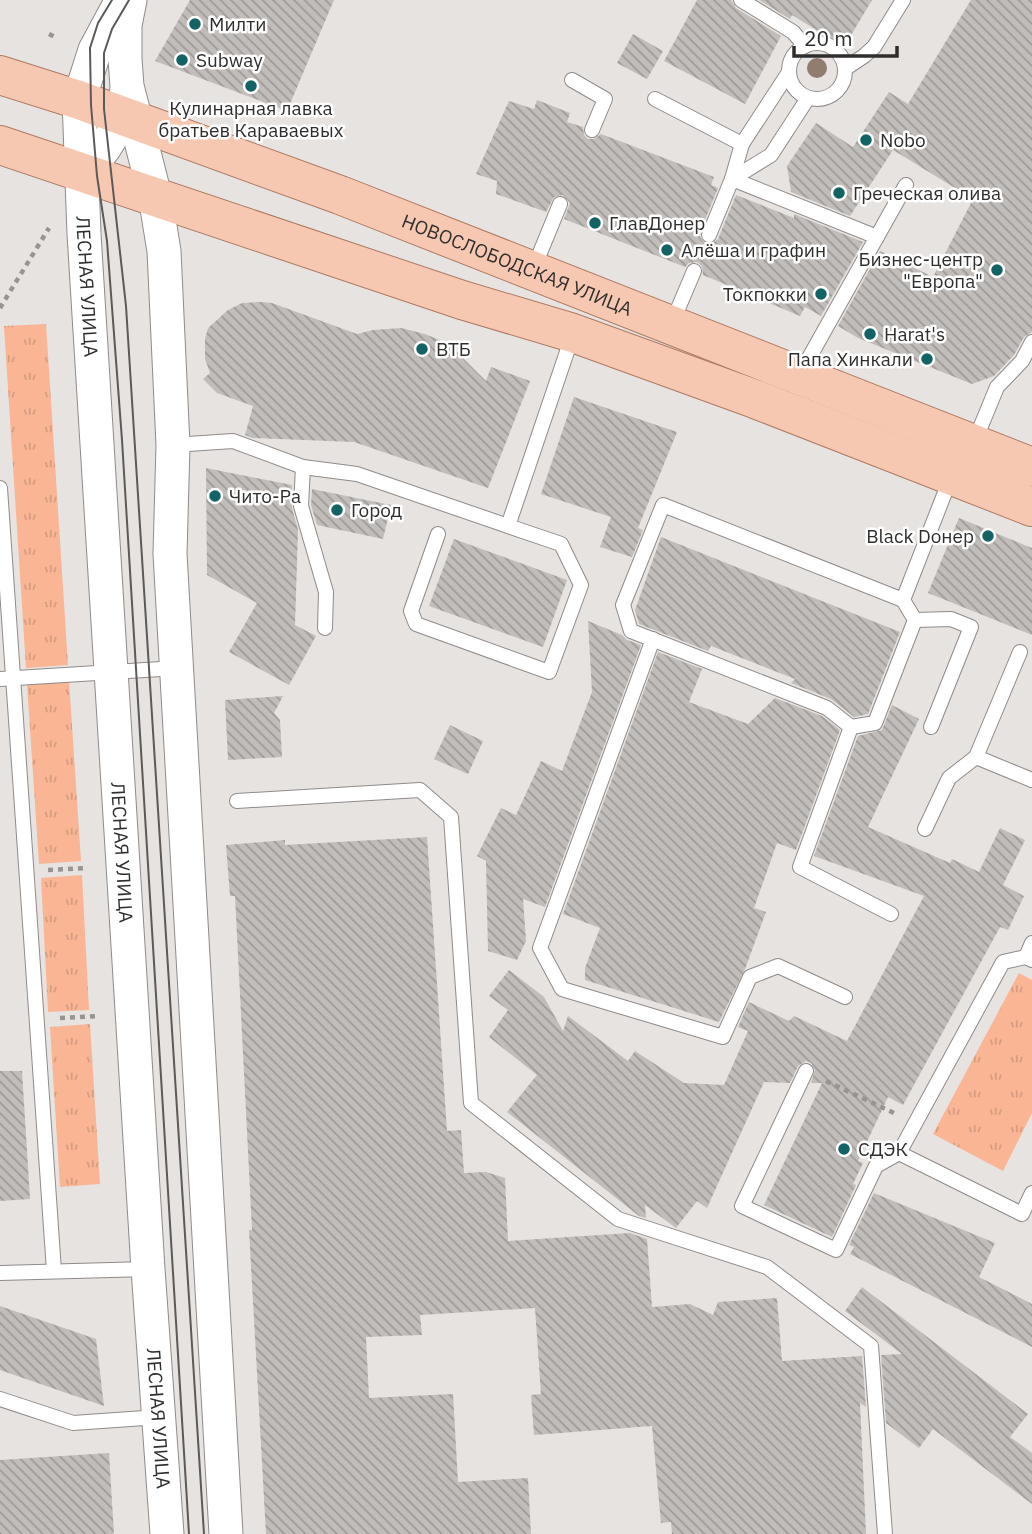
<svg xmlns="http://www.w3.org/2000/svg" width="1032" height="1534" font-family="'IBM Plex Sans',sans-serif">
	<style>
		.grass { fill: url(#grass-tufts) }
		.building { fill: url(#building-back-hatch) }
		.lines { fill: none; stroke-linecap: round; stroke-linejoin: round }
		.service-casing { stroke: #8f8b8a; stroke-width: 16 }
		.tertiary-casing { stroke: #8f8b8a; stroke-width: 35 }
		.primary-casing { stroke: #ad7a61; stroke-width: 40 }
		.path { stroke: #979493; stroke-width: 4.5; stroke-dasharray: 5 5; stroke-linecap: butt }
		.service { stroke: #fff; stroke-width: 14 }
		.tertiary { stroke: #fff; stroke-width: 33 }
		.primary { stroke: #f7c8b1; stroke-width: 38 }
		.tram { stroke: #5c5a59; stroke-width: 2 }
		.tree { fill: #917c70 }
		.poi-dot { fill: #136365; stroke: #fff; stroke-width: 2.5 }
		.labels { text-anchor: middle; stroke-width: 5; stroke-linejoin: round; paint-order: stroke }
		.poi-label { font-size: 19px; fill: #2f2e2d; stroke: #fff; text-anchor: start }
		.street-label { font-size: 19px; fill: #2f2e2d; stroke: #fff }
	</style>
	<defs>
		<pattern id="grass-tufts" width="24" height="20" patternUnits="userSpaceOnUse" patternTransform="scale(1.75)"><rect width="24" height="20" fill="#f9b594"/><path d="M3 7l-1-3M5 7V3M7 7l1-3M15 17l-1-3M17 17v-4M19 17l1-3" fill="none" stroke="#d69c80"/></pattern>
		<pattern id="building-back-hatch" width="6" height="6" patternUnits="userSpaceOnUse" patternTransform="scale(1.75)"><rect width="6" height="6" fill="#c1bdbb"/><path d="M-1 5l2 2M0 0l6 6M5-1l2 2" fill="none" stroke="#9d9a98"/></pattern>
	</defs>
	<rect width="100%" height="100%" fill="#e7e3e1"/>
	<g class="grass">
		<polygon points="46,324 68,665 26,668 4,326"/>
		<polygon points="69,681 81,861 39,864 27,684"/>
		<polygon points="82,875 89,1010 48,1012 41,878"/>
		<polygon points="1019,973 1032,980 1032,1113 1003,1171 933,1134"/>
		<polygon points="90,1024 100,1184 60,1187 50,1027"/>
	</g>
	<g class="building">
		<polygon points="190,0 334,0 287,111 155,61"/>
		<polygon points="697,0 731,0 736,8 781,36 745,104 664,61"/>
		<polygon points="759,0 872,0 844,47 792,15 790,19"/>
		<polygon points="971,0 1032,0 1032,332 1024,337 1014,355 994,376 972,384 858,338 838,326 880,251 933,277 973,199 893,150 850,216 791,192 787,166 816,123 853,147 889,92 908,104"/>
		<polygon points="633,34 663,51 647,79 617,63"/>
		<polygon points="537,100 570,113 567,122 583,127 584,135 588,139 594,139 601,134 714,177 711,185 718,188 700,232 700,237 705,244 711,244 718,239 736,195 794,218 794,214 863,242 821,316 805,307 800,316 703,275 702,266 697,262 689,263 685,267 564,219 570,203 563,195 554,197 546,212 496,194 497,181 476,174 509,101 534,109"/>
		<polygon points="261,302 272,303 357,334 373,330 401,328 425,334 449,344 486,381 491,367 530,381 488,488 354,442 252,438 245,435 253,406 217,393 203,379 210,373 205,359 205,339 208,328 228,310 242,303"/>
		<polygon points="574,397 677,432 638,528 643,530 632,557 600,547 611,517 541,494"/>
		<polygon points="206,468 292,485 292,508 298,530 295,625 316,636 289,685 229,652 257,603 207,575"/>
		<polygon points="312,489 391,505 383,539 317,525 311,505"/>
		<polygon points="959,518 1032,548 1032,635 928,593"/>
		<polygon points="661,537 900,632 868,714 854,717 831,699 791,683 795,679 711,646 708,651 639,624 635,610"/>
		<polygon points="454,539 567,580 543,647 429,606"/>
		<polygon points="588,621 622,635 627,640 641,645 545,907 523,899 526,941 517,960 488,951 486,861 477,856 501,808 516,815 541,761 562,771 592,692"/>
		<polygon points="658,652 702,669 689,702 748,724 775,698 822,716 840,730 796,850 777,843 754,908 766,912 745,969 719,1022 585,980 585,968 600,928 563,914"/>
		<polygon points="283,696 274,713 280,720 282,757 228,760 225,700"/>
		<polygon points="892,705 919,719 868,827 950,863 952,859 979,872 1000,828 1025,840 1003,885 1024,896 1008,930 1000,927 903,1105 888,1097 858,1161 863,1163 853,1184 856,1185 832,1237 764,1205 822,1083 811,1083 815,1070 811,1063 806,1061 798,1066 790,1083 764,1082 707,1208 697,1201 676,1228 645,1205 646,1218 639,1216 507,1112 537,1075 489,1037 508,1010 489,996 509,970 544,997 563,1031 568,1016 628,1061 635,1051 684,1083 724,1085 748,1031 738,1027 749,1002 789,1021 794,1016 847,1041 924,896 814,856 858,736 882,730"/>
		<polygon points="450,725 483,741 468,774 434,759"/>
		<polygon points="427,837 447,1131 461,1130 464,1173 486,1172 505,1178 508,1241 630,1233 647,1239 652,1307 690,1304 713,1315 718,1302 777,1298 782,1361 862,1356 866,1407 860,1403 866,1534 672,1534 671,1522 661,1523 652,1426 534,1435 531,1395 541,1394 535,1308 420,1315 422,1335 366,1337 369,1398 453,1394 458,1482 528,1478 531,1534 266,1534 249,1230 252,1230 235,896 230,896 226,845 285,840 285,845"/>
		<polygon points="0,1071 22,1071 30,1199 0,1201"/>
		<polygon points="874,1193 995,1243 979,1277 1032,1304 1032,1347 850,1254 854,1247 849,1245"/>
		<polygon points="862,1287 1028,1414 1010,1437 1032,1453 1032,1504 933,1429 919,1448 886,1423 881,1355 902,1354 845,1311"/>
		<polygon points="0,1306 96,1339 104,1406 0,1370"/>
		<polygon points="109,1453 114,1534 0,1534 0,1460"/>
	</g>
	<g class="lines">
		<g class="service-casing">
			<g id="service">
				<polyline points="741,0 793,32 805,46"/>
				<circle cx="817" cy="71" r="28"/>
				<polyline points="846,68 864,56 874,47 903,0"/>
				<polyline points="572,80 605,99 592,130"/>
				<polyline points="655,99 742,144 732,179 709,235"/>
				<polyline points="742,144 789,72"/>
				<polyline points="732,179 877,237"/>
				<polyline points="732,179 771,155 808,98"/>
				<polyline points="533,270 560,204"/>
				<polyline points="672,323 694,271"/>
				<polyline points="800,374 906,185"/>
				<polyline points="974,443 997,387 1022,361 1032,342"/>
				<polyline points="173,445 233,441 303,467 357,474 508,526 573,334"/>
				<polyline points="303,467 301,506 326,592 325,628"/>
				<polyline points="0,488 54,1271"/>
				<polyline points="438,534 411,611 416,624 549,672 581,585 561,544 508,526"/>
				<polyline points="915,620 951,619 971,627 931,727"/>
				<polyline points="653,639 540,948 562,989 723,1037 750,977 778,966 845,997"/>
				<polyline points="1020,652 976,757 1032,780"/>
				<polyline points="0,679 177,668"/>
				<polyline points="851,727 827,708 631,631 623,605 663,505 903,600 951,477"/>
				<polyline points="237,801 420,790 451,817 471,1103 618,1219 767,1267 871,1346 885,1534"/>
				<polyline points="925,829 949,778 976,757"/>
				<polyline points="891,914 800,867 851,727 875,723 915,620 903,600"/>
				<polyline points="1026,957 1032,943"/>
				<polyline points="806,1071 742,1206 836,1250 876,1166 899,1153 1003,962 1026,957 1032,960"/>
				<polyline points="899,1153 1022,1214 1032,1193"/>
				<polyline points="0,1273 148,1269"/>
				<polyline points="0,1399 73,1423 159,1417"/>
			</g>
		</g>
		<g class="tertiary-casing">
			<g id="tertiary">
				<path id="s1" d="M122 0 95 50 79 100 84 234 148 1269 167 1534"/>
				<polyline points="130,0 125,25 125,59 127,86 155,196 164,251 173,445 170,554 226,1534"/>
				<path d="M82 171C109 151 121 122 127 90"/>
			</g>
		</g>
		<g class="primary-casing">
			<g id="primary">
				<path id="s2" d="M0 75 79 100 340 195 1032 467"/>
				<polyline points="0,145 462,300 573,333 755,399 1032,507"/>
			</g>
		</g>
		<g class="path">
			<polyline points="49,34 55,37"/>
			<polyline points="0,308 49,228"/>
			<polyline points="48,870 88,868"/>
			<polyline points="60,1018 100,1016"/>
			<polyline points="826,1081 894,1113"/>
		</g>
		<use href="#service" class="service"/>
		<use href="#tertiary" class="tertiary"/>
		<use href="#primary" class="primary"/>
		<g class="tram">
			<polyline points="112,0 98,23 90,48 91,105 97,176 107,241 122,440 189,1534"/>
			<polyline points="129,0 112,29 104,53 104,109 126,306 204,1534"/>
		</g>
	</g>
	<circle class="tree" cx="817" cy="68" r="10"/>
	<g class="poi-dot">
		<circle cx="195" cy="24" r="7"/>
		<circle cx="182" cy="60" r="7"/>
		<circle cx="251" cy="86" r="7"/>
		<circle cx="866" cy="140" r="7"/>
		<circle cx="839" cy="193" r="7"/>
		<circle cx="595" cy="223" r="7"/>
		<circle cx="667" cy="250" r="7"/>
		<circle cx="997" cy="270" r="7"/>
		<circle cx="821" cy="294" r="7"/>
		<circle cx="870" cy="334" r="7"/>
		<circle cx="422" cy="349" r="7"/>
		<circle cx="927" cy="359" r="7"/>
		<circle cx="215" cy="496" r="7"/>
		<circle cx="337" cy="510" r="7"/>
		<circle cx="988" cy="536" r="7"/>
		<circle cx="844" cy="1149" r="7"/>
	</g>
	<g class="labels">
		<g class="poi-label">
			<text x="209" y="31">Милти</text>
			<text x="196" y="67">Subway</text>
			<text x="251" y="115" text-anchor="middle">Кулинарная лавка<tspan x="251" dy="22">братьев Караваевых</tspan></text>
			<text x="880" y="147">Nobo</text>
			<text x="853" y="200">Греческая олива</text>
			<text x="609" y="230">ГлавДонер</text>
			<text x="681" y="257">Алёша и графин</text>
			<text x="983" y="266" text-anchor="end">Бизнес-центр<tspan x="983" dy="22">"Европа"</tspan></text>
			<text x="807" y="301" text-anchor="end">Токпокки</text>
			<text x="884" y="341">Harat's</text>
			<text x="436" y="356">ВТБ</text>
			<text x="913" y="366" text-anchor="end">Папа Хинкали</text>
			<text x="229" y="503">Чито-Ра</text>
			<text x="351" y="517">Город</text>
			<text x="974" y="543" text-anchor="end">Black Dонер</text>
			<text x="858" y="1156">СДЭК</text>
		</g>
		<g class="street-label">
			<text dy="7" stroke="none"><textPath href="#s2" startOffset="551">НОВОСЛОБОДСКАЯ УЛИЦА</textPath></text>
			<text dy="7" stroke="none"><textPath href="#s1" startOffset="296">ЛЕСНАЯ УЛИЦА</textPath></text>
			<text dy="7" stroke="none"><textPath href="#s1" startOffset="863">ЛЕСНАЯ УЛИЦА</textPath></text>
			<text dy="7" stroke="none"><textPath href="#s1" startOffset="1430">ЛЕСНАЯ УЛИЦА</textPath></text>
		</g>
	</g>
	<path d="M794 46v10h103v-10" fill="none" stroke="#2f2e2d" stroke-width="3.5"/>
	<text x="804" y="46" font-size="21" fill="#2f2e2d" stroke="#ffffff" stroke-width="5" paint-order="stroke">20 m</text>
</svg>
